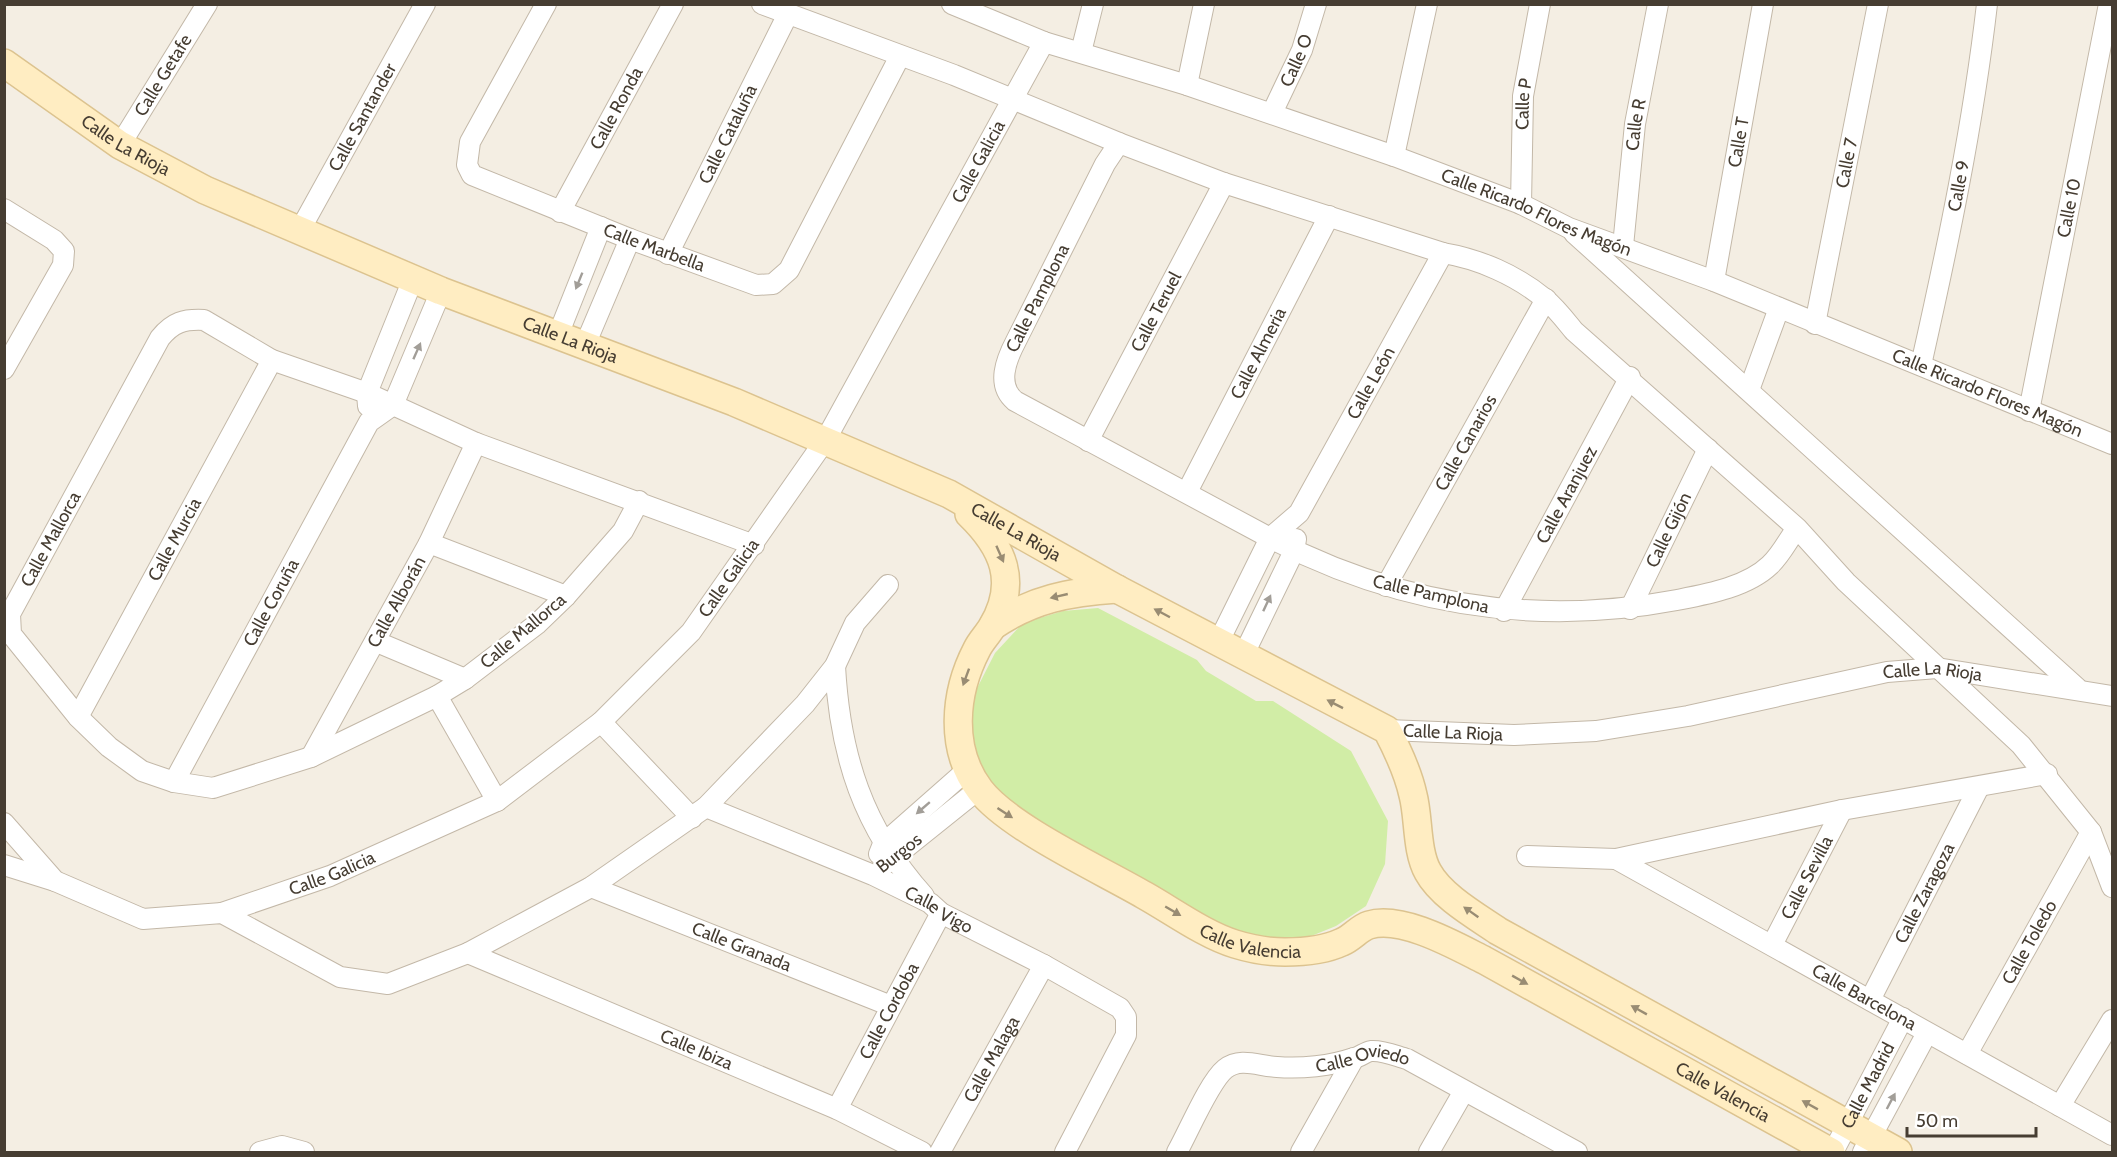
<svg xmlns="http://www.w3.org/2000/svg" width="2117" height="1157" font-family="Cabin,sans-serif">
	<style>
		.green { fill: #d1eda6 }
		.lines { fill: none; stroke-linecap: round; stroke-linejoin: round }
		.street-casing { stroke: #c3b8a8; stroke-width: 22 }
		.secondary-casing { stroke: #dcc38f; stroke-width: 30 }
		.street { stroke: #fff; stroke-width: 20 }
		.secondary { stroke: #ffedc2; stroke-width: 27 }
		.oneway { fill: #a29e98 }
		.oneway2 { fill: #998c73 }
		.labels { text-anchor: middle; stroke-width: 4.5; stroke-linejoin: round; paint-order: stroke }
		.street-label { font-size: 18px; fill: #463d32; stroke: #fff }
	</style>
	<rect width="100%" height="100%" fill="#f4eee3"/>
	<polygon class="green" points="1098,608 1197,660 1206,671 1256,701 1273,701 1351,751 1388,821 1385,864 1366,906 1336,926 1294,943 1249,939 993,799 965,754 969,704 995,653 1023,623 1063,611"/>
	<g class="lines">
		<g class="street-casing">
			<g id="street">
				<path id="s1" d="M546 4 470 142 467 165 472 175 630 239 756 285 773 284 789 270 900 56"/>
				<polyline points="762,4 954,75 1119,143"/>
				<path id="s2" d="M952 4 1044 42 1187 85 1394 156 1521 204 1569 228 1714 281 2112 444"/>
				<polyline points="1081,52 1093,4"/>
				<polyline points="1187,85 1204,4"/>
				<path id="s3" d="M1272 113 1302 50 1316 4"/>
				<path id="s4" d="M120 145 207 4"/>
				<polyline points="1394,156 1427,4"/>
				<path id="s5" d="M1521 204 1523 96 1540 4"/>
				<polyline points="4,209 54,240 64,251 63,265 4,369"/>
				<path id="s6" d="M560 212 673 4"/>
				<path id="s7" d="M300 230 425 4"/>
				<polyline points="1574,233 2077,688"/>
				<path id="s8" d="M1623 246 1635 124 1658 4"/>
				<path id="s9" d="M668 254 787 16"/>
				<path id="s10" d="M1714 281 1763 4"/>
				<path id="s11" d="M1815 324 1878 4"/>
				<polyline points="558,335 601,227"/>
				<polyline points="585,345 630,239"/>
				<path id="s12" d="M1921 365C1948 245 1973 126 1987 4"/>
				<polyline points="1749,390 1779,308"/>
				<polyline points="368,406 367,393 413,279"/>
				<path id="s13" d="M2029 411 2109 4"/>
				<path id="s14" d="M1088 441 1224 183"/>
				<path id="s15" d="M1187 492 1329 216"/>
				<path id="s16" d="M639 501 623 531 566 596 537 624 465 679 437 696 311 757 213 788 174 782 142 771 109 747 78 717 11 634 10 614 160 338C173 322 184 319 204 320L272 360 367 393 476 443 754 545"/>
				<path id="s17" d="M1797 528C1788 540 1781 555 1770 565 1747 587 1708 594 1677 600 1534 627 1399 605 1270 538L1015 401C996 385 1006 360 1016 341L1105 164 1119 143 1224 183 1443 253C1479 259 1516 275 1545 299 1556 308 1565 320 1574 331L1797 528 1846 582 2021 745 2091 832 2112 887"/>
				<polyline points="429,543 566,596"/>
				<path id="s18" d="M1386 586 1546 299"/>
				<path id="s19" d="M1630 609 1708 449"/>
				<path id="s20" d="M1504 611 1630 377"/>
				<polyline points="377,642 465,679"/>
				<path id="s21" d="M1218 643 1270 538 1299 513 1443 253"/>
				<polyline points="1243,656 1294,551 1296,539"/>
				<path d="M835 666C840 756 863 828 924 896"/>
				<polyline points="437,696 497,801"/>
				<path id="s22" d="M78 717 272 360"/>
				<polyline points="601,722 692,818"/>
				<path id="s23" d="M1387 730 1514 735 1596 731 1688 716 1887 672 1937 668 2112 696"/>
				<path id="s24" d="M311 757 429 543 476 443"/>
				<path id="s25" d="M174 782 369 422 393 405 441 291"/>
				<path id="s26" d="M706 807 873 875 930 903 941 913 1044 965 1120 1008 1126 1017V1035L1065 1152"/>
				<polyline points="4,823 55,881 143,919 222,913 340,977 388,984 468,953 591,887 706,807 805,704 835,666 855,623 888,585"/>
				<polyline points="879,854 883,844 967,770"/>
				<polyline points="1527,856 1616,859 1842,810 2047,774"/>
				<path id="s27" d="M1616 859 2112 1135"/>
				<polyline points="4,865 55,881"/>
				<polyline points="883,866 979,789"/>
				<path id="s28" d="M591 887 891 1006"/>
				<path id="s29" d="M222 913 330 876 497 801 601 722 691 632 826 439 1044 42"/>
				<path id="s30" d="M1772 945 1842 810"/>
				<path id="s31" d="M468 953 837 1109 922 1152"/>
				<path id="s32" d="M1870 1000 1979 787"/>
				<path id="s33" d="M1967 1054 2091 832"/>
				<polyline points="2060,1106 2112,1020"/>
				<path id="s34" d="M837 1109 941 913"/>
				<polyline points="260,1152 282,1146 304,1152"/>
				<path id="s35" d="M940 1152 1044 965"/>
				<path id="s36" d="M1177 1152C1188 1133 1209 1082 1225 1069 1241 1057 1258 1066 1277 1067 1301 1069 1331 1066 1354 1058 1360 1057 1365 1052 1371 1051 1383 1050 1396 1056 1407 1059L1577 1152"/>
				<polyline points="1301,1152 1354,1058"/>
				<polyline points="1429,1152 1464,1091"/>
				<path id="s37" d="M1833 1152 1903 1018"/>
				<polyline points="1863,1152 1927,1033"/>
			</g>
		</g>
		<g class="secondary-casing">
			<g id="secondary">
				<path id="s38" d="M4 63 120 145 205 190 441 291 734 402 949 494 1117 589 1387 730C1398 751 1408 772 1413 795 1419 817 1416 851 1428 872 1441 896 1476 916 1498 931L1898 1152"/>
				<path id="s39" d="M969 514C1003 547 1019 582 992 627 988 634 981 641 977 649 954 693 949 749 980 790 1008 827 1101 870 1144 895 1171 910 1205 935 1235 944 1251 949 1268 952 1285 952 1303 952 1325 950 1342 942 1352 938 1359 928 1369 925 1402 915 1456 946 1484 960L1831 1152"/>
				<path d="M993 626C1032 599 1070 592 1117 589"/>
			</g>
		</g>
		<use href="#street" class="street"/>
		<use href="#secondary" class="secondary"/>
	</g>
	<defs><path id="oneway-solid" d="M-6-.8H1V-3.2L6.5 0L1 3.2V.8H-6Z" transform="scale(1.5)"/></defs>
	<g class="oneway">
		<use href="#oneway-solid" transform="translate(579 281) rotate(112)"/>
		<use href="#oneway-solid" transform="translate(417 351) rotate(-66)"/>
		<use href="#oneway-solid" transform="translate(1267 603) rotate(-65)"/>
		<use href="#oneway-solid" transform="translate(923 808) rotate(139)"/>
		<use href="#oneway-solid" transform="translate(1891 1101) rotate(-62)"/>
	</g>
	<g class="oneway2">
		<use href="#oneway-solid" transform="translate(1000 554) rotate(66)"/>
		<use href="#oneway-solid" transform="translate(1059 596) rotate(167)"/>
		<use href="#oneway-solid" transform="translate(1162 613) rotate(-152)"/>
		<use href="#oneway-solid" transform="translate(966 677) rotate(110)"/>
		<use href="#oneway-solid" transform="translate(1335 704) rotate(-153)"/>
		<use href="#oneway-solid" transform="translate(1005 813) rotate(33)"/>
		<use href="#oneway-solid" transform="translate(1173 911) rotate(30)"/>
		<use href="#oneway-solid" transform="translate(1471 912) rotate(-145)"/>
		<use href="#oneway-solid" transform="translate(1520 980) rotate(29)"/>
		<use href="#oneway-solid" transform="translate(1639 1010) rotate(-151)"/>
		<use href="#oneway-solid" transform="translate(1810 1105) rotate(-151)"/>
	</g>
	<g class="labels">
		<g class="street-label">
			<text dy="6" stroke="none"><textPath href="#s3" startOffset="58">Calle O</textPath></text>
			<text dy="6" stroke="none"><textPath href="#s4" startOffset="82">Calle Getafe</textPath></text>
			<text dy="6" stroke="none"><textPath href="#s5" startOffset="100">Calle P</textPath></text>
			<text dy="6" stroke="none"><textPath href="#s6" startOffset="118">Calle Ronda</textPath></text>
			<text dy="6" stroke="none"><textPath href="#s7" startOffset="129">Calle Santander</textPath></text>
			<text dy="6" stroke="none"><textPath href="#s8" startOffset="122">Calle R</textPath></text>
			<text dy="6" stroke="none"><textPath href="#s9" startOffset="134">Calle Cataluña</textPath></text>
			<text dy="6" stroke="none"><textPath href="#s10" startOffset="141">Calle T</textPath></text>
			<text dy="6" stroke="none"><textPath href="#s38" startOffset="147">Calle La Rioja</textPath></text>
			<text dy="6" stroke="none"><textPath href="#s29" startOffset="1107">Calle Galicia</textPath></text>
			<text dy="6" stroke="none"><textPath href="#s11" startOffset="164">Calle 7</textPath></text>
			<text dy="6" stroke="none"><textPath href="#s12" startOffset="183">Calle 9</textPath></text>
			<text dy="6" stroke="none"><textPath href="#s13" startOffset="207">Calle 10</textPath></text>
			<text dy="6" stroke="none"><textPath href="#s2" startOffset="621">Calle Ricardo Flores Magón</textPath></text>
			<text dy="6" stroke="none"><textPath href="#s1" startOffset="388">Calle Marbella</textPath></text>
			<text dy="6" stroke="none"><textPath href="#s17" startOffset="969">Calle Pamplona</textPath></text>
			<text dy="6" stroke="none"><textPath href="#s14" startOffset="146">Calle Teruel</textPath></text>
			<text dy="6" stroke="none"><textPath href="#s38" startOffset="633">Calle La Rioja</textPath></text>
			<text dy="6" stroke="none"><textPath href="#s15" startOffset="156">Calle Almeria</textPath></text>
			<text dy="6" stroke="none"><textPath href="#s21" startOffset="304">Calle León</textPath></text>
			<text dy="6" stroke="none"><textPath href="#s2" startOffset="1107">Calle Ricardo Flores Magón</textPath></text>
			<text dy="6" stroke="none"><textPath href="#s18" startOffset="164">Calle Canarios</textPath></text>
			<text dy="6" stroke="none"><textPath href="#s20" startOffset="132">Calle Aranjuez</textPath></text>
			<text dy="6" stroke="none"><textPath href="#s19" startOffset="88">Calle Gijón</textPath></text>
			<text dy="6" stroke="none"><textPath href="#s38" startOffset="1119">Calle La Rioja</textPath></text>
			<text dy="6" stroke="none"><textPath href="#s22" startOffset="202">Calle Murcia</textPath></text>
			<text dy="6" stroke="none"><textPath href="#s16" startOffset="896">Calle Mallorca</textPath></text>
			<text dy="6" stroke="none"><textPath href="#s29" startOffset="621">Calle Galicia</textPath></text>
			<text transform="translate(1431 594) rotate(13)" y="6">Calle Pamplona</text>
			<text dy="6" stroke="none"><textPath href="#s25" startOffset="204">Calle Coruña</textPath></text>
			<text dy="6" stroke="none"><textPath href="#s24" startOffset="177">Calle Alborán</textPath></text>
			<text transform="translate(523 631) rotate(-40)" y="6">Calle Mallorca</text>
			<text dy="6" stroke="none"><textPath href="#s23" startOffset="552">Calle La Rioja</textPath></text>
			<text dy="6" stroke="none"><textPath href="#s23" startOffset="66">Calle La Rioja</textPath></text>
			<text transform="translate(899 853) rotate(-38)" y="6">Burgos</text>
			<text dy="6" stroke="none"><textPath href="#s29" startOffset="117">Calle Galicia</textPath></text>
			<text dy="6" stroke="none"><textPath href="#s30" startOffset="76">Calle Sevilla</textPath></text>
			<text dy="6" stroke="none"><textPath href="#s32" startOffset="120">Calle Zaragoza</textPath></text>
			<text dy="6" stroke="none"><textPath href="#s26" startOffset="255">Calle Vigo</textPath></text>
			<text dy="6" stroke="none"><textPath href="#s39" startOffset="616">Calle Valencia</textPath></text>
			<text dy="6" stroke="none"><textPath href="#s33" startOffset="128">Calle Toledo</textPath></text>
			<text dy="6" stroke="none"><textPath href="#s28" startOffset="162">Calle Granada</textPath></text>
			<text dy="6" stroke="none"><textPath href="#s27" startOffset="284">Calle Barcelona</textPath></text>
			<text dy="6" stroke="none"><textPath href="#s34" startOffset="111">Calle Cordoba</textPath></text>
			<text dy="6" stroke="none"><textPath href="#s31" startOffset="248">Calle Ibiza</textPath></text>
			<text dy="6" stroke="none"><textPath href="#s35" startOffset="106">Calle Malaga</textPath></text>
			<text dy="6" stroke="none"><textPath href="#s36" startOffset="237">Calle Oviedo</textPath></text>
			<text dy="6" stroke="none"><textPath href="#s37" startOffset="75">Calle Madrid</textPath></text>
			<text dy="6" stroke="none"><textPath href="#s39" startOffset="1138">Calle Valencia</textPath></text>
		</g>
	</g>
	<rect width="2117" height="1157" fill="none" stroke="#463d32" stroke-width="12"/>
	<path d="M1907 1127v9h129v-9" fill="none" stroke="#463d32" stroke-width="3"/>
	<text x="1916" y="1127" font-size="18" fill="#463d32" stroke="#ffffff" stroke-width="4.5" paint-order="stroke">50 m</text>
</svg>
